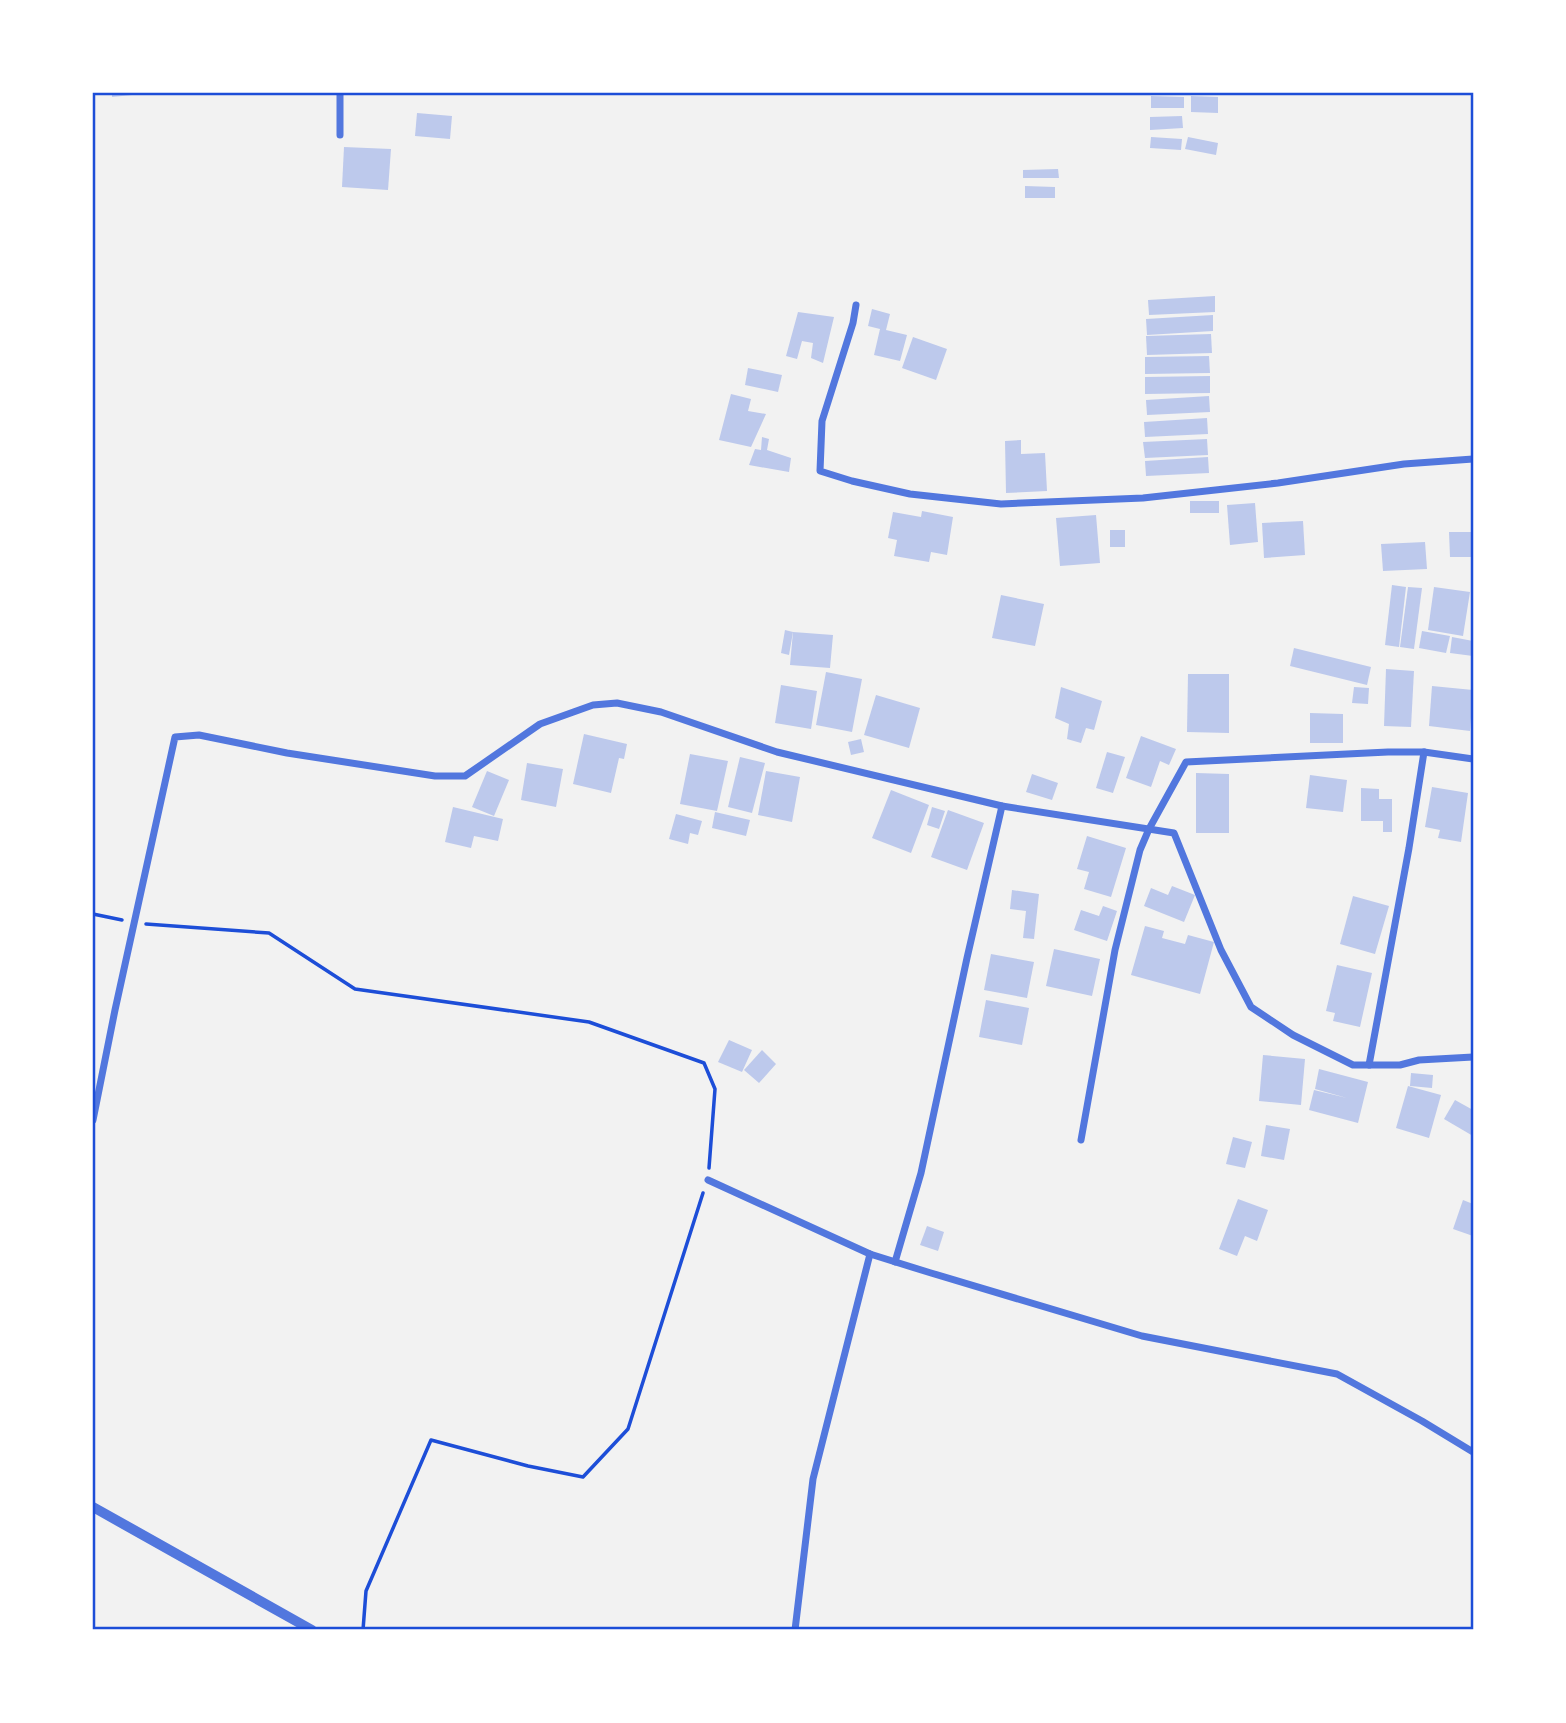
<svg xmlns="http://www.w3.org/2000/svg" width="1566" height="1723" font-family="'Archivo Narrow',sans-serif">
	<style>
		.building { fill: #bdc9ec }
		.lines { fill: none; stroke-linecap: round; stroke-linejoin: round }
		.path { stroke: #1d4ed8; stroke-width: 3.5 }
		.minor { stroke: #5277de; stroke-width: 7 }
		.tertiary { stroke: #5277de; stroke-width: 10 }
		.neatline { fill: none; stroke: #1d4ed8; stroke-width: 2.5 }
	</style>
	<rect width="100%" height="100%" fill="#f2f2f2"/>
	<g class="building">
		<polygon points="112,93 132,93 132,95 112,97"/>
		<polygon points="1151,96 1184,97 1184,108 1151,108"/>
		<polygon points="1191,96 1218,97 1218,113 1191,112"/>
		<polygon points="417,113 452,116 450,139 415,136"/>
		<polygon points="1182,116 1183,128 1150,130 1150,117"/>
		<polygon points="1151,137 1182,139 1181,150 1150,148"/>
		<polygon points="1188,137 1218,143 1216,155 1185,149"/>
		<polygon points="344,147 391,149 388,190 342,187"/>
		<polygon points="1058,169 1059,178 1023,178 1023,170"/>
		<polygon points="1025,186 1055,187 1055,198 1025,198"/>
		<polygon points="1215,296 1215,312 1149,315 1148,300"/>
		<polygon points="872,309 890,314 886,330 907,335 900,361 874,355 880,329 868,326"/>
		<polygon points="798,312 834,317 823,363 811,358 813,343 802,341 797,359 786,356"/>
		<polygon points="1213,315 1213,331 1147,335 1146,319"/>
		<polygon points="1211,334 1212,353 1147,355 1146,336"/>
		<polygon points="913,337 947,349 936,380 902,368"/>
		<polygon points="1209,356 1210,373 1145,374 1145,357"/>
		<polygon points="748,368 782,375 778,392 745,385"/>
		<polygon points="1210,376 1210,393 1145,394 1145,377"/>
		<polygon points="731,394 751,399 748,411 766,414 751,447 719,440"/>
		<polygon points="1209,396 1210,412 1147,415 1146,400"/>
		<polygon points="1207,418 1208,434 1145,437 1144,422"/>
		<polygon points="762,437 769,439 767,450 791,458 789,472 749,465 755,449 761,450"/>
		<polygon points="1207,439 1208,455 1145,458 1143,442"/>
		<polygon points="1021,440 1021,454 1045,453 1047,491 1006,493 1005,441"/>
		<polygon points="1208,457 1209,473 1146,476 1145,461"/>
		<rect x="1190" y="501" width="29" height="12"/>
		<polygon points="1255,503 1258,542 1230,545 1227,505"/>
		<polygon points="922,511 953,517 947,555 931,552 929,562 894,556 897,540 888,538 893,512 921,517"/>
		<polygon points="1096,515 1100,563 1060,566 1056,518"/>
		<polygon points="1303,521 1305,555 1264,558 1262,523"/>
		<rect x="1110" y="530" width="15" height="17"/>
		<polygon points="1449,532 1473,532 1473,557 1450,557"/>
		<polygon points="1425,542 1427,569 1383,571 1381,544"/>
		<polygon points="1392,585 1406,587 1399,647 1385,645"/>
		<polygon points="1408,587 1422,588 1414,649 1400,647"/>
		<polygon points="1434,587 1470,592 1463,636 1428,630"/>
		<polygon points="1001,595 1044,604 1035,646 992,638"/>
		<polygon points="785,630 793,632 789,655 781,653"/>
		<polygon points="1422,631 1450,636 1446,653 1419,648"/>
		<polygon points="793,632 833,635 830,668 790,665"/>
		<polygon points="1452,637 1473,641 1473,656 1450,653"/>
		<polygon points="1294,648 1371,667 1367,685 1290,666"/>
		<polygon points="1386,669 1414,671 1411,727 1384,726"/>
		<polygon points="826,672 862,679 852,732 816,725"/>
		<polygon points="1188,674 1229,674 1229,733 1187,732"/>
		<polygon points="781,685 817,691 811,729 775,723"/>
		<polygon points="1432,686 1473,690 1470,731 1429,726"/>
		<polygon points="1061,687 1102,701 1094,730 1086,728 1081,743 1067,739 1069,724 1055,718"/>
		<polygon points="1354,687 1369,688 1368,704 1352,703"/>
		<polygon points="876,695 920,708 909,748 864,735"/>
		<polygon points="1310,713 1343,714 1343,743 1310,743"/>
		<polygon points="584,734 627,744 624,759 619,758 611,793 573,784"/>
		<polygon points="1141,736 1176,749 1169,765 1160,761 1151,787 1126,778"/>
		<polygon points="861,739 864,752 851,755 848,742"/>
		<polygon points="1107,752 1125,757 1113,793 1096,788"/>
		<polygon points="690,754 728,761 717,811 680,804"/>
		<polygon points="740,757 765,763 752,813 728,807"/>
		<polygon points="527,763 563,769 556,807 521,800"/>
		<polygon points="487,771 509,780 494,816 472,807"/>
		<polygon points="766,771 800,777 792,822 758,815"/>
		<polygon points="1196,773 1229,774 1229,833 1196,833"/>
		<polygon points="1032,774 1058,783 1052,800 1026,792"/>
		<polygon points="1310,775 1347,780 1343,812 1306,808"/>
		<polygon points="1432,787 1468,793 1461,842 1438,838 1440,830 1425,827"/>
		<polygon points="1361,788 1379,789 1379,799 1392,799 1392,832 1383,832 1383,821 1361,821"/>
		<polygon points="891,790 929,805 911,853 872,838"/>
		<polygon points="453,807 503,819 498,841 474,836 471,848 445,842"/>
		<polygon points="932,807 945,811 939,829 927,825"/>
		<polygon points="948,810 984,823 967,870 931,857"/>
		<polygon points="715,812 750,820 746,836 712,828"/>
		<polygon points="676,814 702,821 698,835 690,833 688,844 669,839"/>
		<polygon points="1087,836 1126,848 1111,897 1084,889 1089,872 1077,869"/>
		<polygon points="1172,886 1195,895 1184,922 1144,906 1151,888 1168,895"/>
		<polygon points="1012,890 1039,894 1034,939 1023,938 1026,911 1010,909"/>
		<polygon points="1353,896 1389,906 1375,954 1340,944"/>
		<polygon points="1103,906 1117,911 1107,941 1074,930 1081,910 1099,916"/>
		<polygon points="1145,926 1164,931 1162,938 1185,944 1188,935 1214,942 1200,994 1131,975"/>
		<polygon points="1054,949 1100,959 1092,996 1046,986"/>
		<polygon points="991,954 1034,962 1027,998 984,990"/>
		<polygon points="1337,965 1372,973 1360,1027 1333,1021 1335,1013 1326,1011"/>
		<polygon points="986,1000 1029,1008 1022,1045 979,1037"/>
		<polygon points="729,1040 752,1050 742,1072 718,1062"/>
		<polygon points="762,1050 776,1064 759,1083 744,1070"/>
		<polygon points="1263,1055 1305,1059 1301,1105 1259,1101"/>
		<polygon points="1319,1069 1368,1082 1358,1123 1309,1110 1314,1090 1347,1098 1315,1089"/>
		<polygon points="1411,1073 1433,1075 1432,1088 1410,1086"/>
		<polygon points="1408,1086 1441,1095 1429,1138 1396,1128"/>
		<polygon points="1455,1100 1473,1110 1473,1136 1444,1119"/>
		<polygon points="1266,1125 1290,1129 1284,1160 1261,1156"/>
		<polygon points="1233,1137 1252,1142 1245,1168 1226,1164"/>
		<polygon points="1238,1199 1268,1210 1257,1241 1245,1236 1237,1256 1219,1249"/>
		<polygon points="1463,1200 1473,1204 1473,1236 1453,1229"/>
		<polygon points="927,1226 944,1232 938,1251 920,1245"/>
	</g>
	<g class="lines">
		<g class="path">
			<polyline points="93,914 122,920"/>
			<polyline points="146,924 269,933 355,989 589,1022 704,1063 715,1089 709,1168"/>
			<polyline points="363,1630 366,1591 431,1440 528,1466 583,1477 628,1429 703,1193"/>
		</g>
		<g class="minor">
			<polyline points="340,93 340,135"/>
			<polyline points="856,305 853,323 822,421 820,471 852,481 910,494 1001,504 1143,498 1278,483 1404,464 1473,459"/>
			<polyline points="1369,1065 1409,848 1424,752"/>
			<polyline points="93,1120 115,1010 175,737 199,735 287,753 435,776 465,776 540,724 593,705 617,703 661,712 777,752 1002,806 1174,833 1221,950 1251,1007 1293,1035 1353,1065 1400,1065 1419,1060 1473,1057"/>
			<polyline points="1081,1140 1115,950 1140,850 1149,829 1186,762 1388,752 1424,752 1473,759"/>
			<polyline points="708,1180 870,1254 931,1273 1142,1336 1337,1374 1422,1421 1473,1452"/>
			<polyline points="895,1262 921,1173 967,958 1002,806"/>
			<polyline points="795,1630 813,1479 870,1254"/>
		</g>
		<polyline class="tertiary" points="93,1507 312,1630"/>
	</g>
	<rect width="1566" height="1723" fill="none" stroke="#ffffff" stroke-width="189"/>
	<rect x="94" y="94" width="1378" height="1534" class="neatline"/>
</svg>
